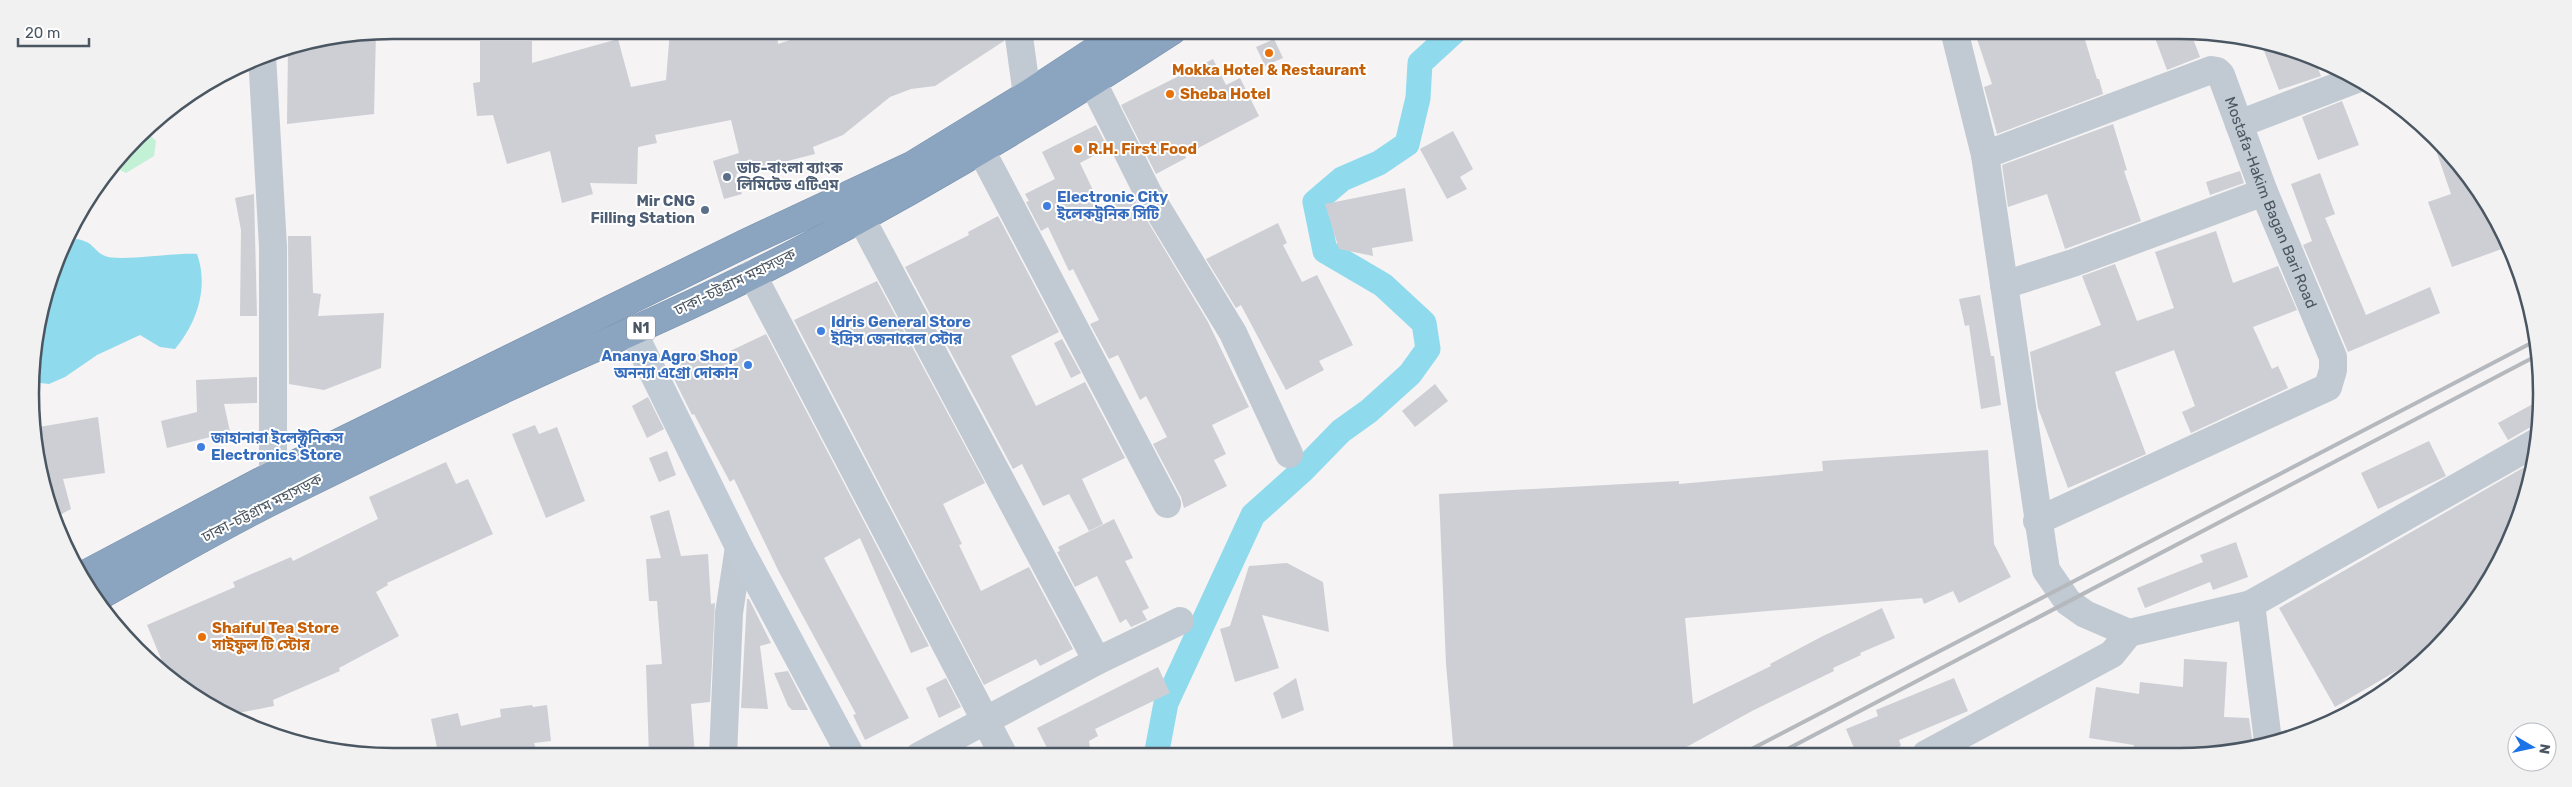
<svg xmlns="http://www.w3.org/2000/svg" width="2572" height="787" font-family="Rubik,'Noto Sans Bengali',sans-serif">
	<style>
		.green { fill: #c3f1d5 }
		.water { fill: #90daee }
		.lines { fill: none; stroke-linecap: round; stroke-linejoin: round }
		.canal { stroke: #90daee; stroke-width: 25 }
		.building { fill: #cdcfd5 }
		.highway-casing { stroke: #7690ad; stroke-width: 29 }
		.street { stroke: #c1cad2; stroke-width: 28 }
		.secondary { stroke: #c1cbd6; stroke-width: 28 }
		.highway { stroke: #8ba5c1; stroke-width: 28 }
		.rail { stroke: #b5b8bd; stroke-width: 4 }
		.food-dot { fill: #e8710a; stroke: #fff; stroke-width: 2 }
		.service-dot { fill: #5c6f8a; stroke: #fff; stroke-width: 2 }
		.shop-dot { fill: #3f7fe0; stroke: #fff; stroke-width: 2 }
		.labels { text-anchor: middle; stroke-width: 4; stroke-linejoin: round; paint-order: stroke }
		.shield { fill: #fff; stroke: #808990; stroke-width: 1 }
		.shield-label { font-size: 14px; font-weight: bold; fill: #4a5661 }
		.food-label { font-size: 15px; font-weight: bold; fill: #c56008; stroke: #fff; text-anchor: start }
		.service-label { font-size: 15px; font-weight: bold; fill: #4e5e75; stroke: #fff; text-anchor: start }
		.shop-label { font-size: 15px; font-weight: bold; fill: #366cbe; stroke: #fff; text-anchor: start }
		.street-label { font-size: 15px; fill: #4a5661; stroke: #fff }
		.rim { fill: none; stroke: #4a5661; stroke-width: 2.5 }
	</style>
	<rect width="100%" height="100%" fill="#f5f3f3"/>
	<polygon class="green" points="145,130 156,141 154,156 126,173 114,167 109,168"/>
	<path class="water" d="M76 239C95 242 92 250 105 256 120 262 176 252 197 254 209 287 197 323 175 349L160 347 140 335 97 355 65 377 49 384 32 382 33 346 65 240Z"/>
	<g class="lines">
		<polyline class="canal" points="1156,756 1166,703 1253,515 1302,471 1341,431 1369,411 1410,374 1428,349 1424,323 1383,285 1325,251 1315,202 1342,179 1379,163 1407,144 1418,98 1420,63 1456,30"/>
	</g>
	<g class="building">
		<polygon points="670,30 777,30 778,44 820,30 1003,30 1004,41 935,86 911,89 890,97 843,135 813,147 815,154 736,174 742,194 724,199 713,161 739,153 731,120 655,135 657,143 638,147 637,184 590,183 593,194 562,203 550,151 507,164 493,115 477,116 473,83 480,82 480,41 532,41 532,63 618,39 631,87 666,80"/>
		<polygon points="1974,30 2082,30 2097,79 2099,79 2103,94 1997,134 1984,87 1992,84"/>
		<polygon points="2152,30 2190,31 2200,57 2167,70"/>
		<polygon points="376,32 374,114 287,124 288,48 323,37"/>
		<polygon points="1274,39 1283,58 1265,66 1256,47"/>
		<polygon points="2260,40 2313,56 2321,76 2279,90"/>
		<polygon points="1213,59 1226,85 1240,78 1259,116 1185,155 1186,158 1156,174 1121,105"/>
		<polygon points="2342,101 2359,145 2318,160 2302,117"/>
		<polygon points="2113,124 2127,170 2124,171 2141,221 2065,249 2047,194 2008,207 2002,165"/>
		<polygon points="1096,125 1108,148 1080,163 1101,207 1130,192 1208,322 1249,407 1212,425 1226,454 1214,460 1227,486 1184,508 1181,497 1153,444 1167,437 1146,396 1140,400 1118,355 1109,359 1090,324 1099,320 1073,269 1069,271 1048,227 1041,231 1026,202 1029,201 1025,194 1055,179 1042,152"/>
		<polygon points="1453,131 1473,169 1460,177 1467,189 1447,199 1420,149"/>
		<polygon points="2430,133 2436,137 2481,192 2510,246 2452,267 2428,202 2451,194"/>
		<polygon points="2240,171 2244,183 2210,195 2206,182"/>
		<polygon points="2320,173 2335,214 2325,218 2366,315 2430,287 2440,313 2348,352 2303,245 2312,241 2291,184"/>
		<polygon points="1405,188 1413,241 1372,248 1373,256 1339,249 1325,204"/>
		<polygon points="254,194 257,316 240,316 241,230 235,198"/>
		<polygon points="998,216 1059,332 1011,356 1036,406 1085,382 1125,458 1082,479 1103,524 1089,531 1069,494 1043,506 1022,464 1013,469 905,267 969,235 968,232"/>
		<polygon points="1278,223 1287,243 1283,245 1302,282 1317,275 1353,345 1319,361 1324,370 1286,390 1241,305 1236,308 1206,259"/>
		<polygon points="2216,231 2233,283 2278,266 2297,310 2253,327 2272,369 2278,366 2288,388 2191,433 2182,412 2195,406 2174,350 2115,372 2146,454 2068,488 2038,408 2030,352 2101,325 2082,276 2115,264 2137,321 2174,308 2155,252"/>
		<polygon points="288,236 311,236 313,293 321,294 318,316 384,313 381,368 324,390 289,384"/>
		<polygon points="877,281 985,483 943,504 962,544 959,545 981,591 1029,567 1073,649 1040,666 1036,659 984,685 794,320"/>
		<polygon points="1980,295 1991,356 1994,356 2001,405 1981,409 1969,325 1965,326 1959,299"/>
		<polygon points="766,334 929,646 911,653 860,538 824,558 909,718 865,740 853,715 856,714 779,572 734,479 730,482 694,414 692,415 669,369 704,351 709,361"/>
		<polygon points="1062,339 1081,373 1071,378 1054,343"/>
		<polygon points="257,377 257,403 224,404 230,432 167,448 161,421 197,412 196,380"/>
		<polygon points="1435,384 1448,401 1415,427 1402,411"/>
		<polygon points="648,397 664,429 647,438 632,406"/>
		<polygon points="2542,399 2539,427 2529,428 2508,440 2498,423"/>
		<polygon points="98,417 105,473 63,479 71,509 56,517 42,487 33,428"/>
		<polygon points="535,425 539,434 557,427 585,501 546,518 512,434"/>
		<polygon points="2429,441 2446,476 2378,509 2361,473"/>
		<polygon points="1988,450 1994,544 2011,577 1959,603 1953,591 1924,604 1922,598 1685,618 1693,704 1771,666 1770,664 1821,637 1882,608 1895,638 1860,653 1861,655 1833,668 1834,671 1752,711 1672,755 1454,755 1446,664 1439,494 1679,481 1679,484 1823,471 1822,461"/>
		<polygon points="667,451 676,475 659,482 649,458"/>
		<polygon points="2535,461 2493,575 2432,650 2335,707 2279,608"/>
		<polygon points="446,462 456,484 468,479 493,534 387,583 388,585 376,592 399,636 339,668 340,671 273,700 274,706 228,715 191,696 169,678 147,625 235,587 233,582 291,557 293,561 378,519 369,497"/>
		<polygon points="669,510 681,556 708,554 711,604 715,603 710,702 691,704 695,756 649,757 646,665 662,664 657,601 649,601 646,559 661,558 650,516"/>
		<polygon points="1114,519 1133,558 1125,561 1149,608 1142,611 1147,620 1131,627 1126,619 1120,623 1097,576 1075,587 1057,552 1060,551 1058,547"/>
		<polygon points="2236,542 2248,577 2213,590 2210,582 2145,608 2137,588 2203,562 2200,555"/>
		<polygon points="1287,563 1323,582 1329,632 1262,615 1279,668 1235,682 1220,629 1230,626 1249,566"/>
		<polygon points="747,599 749,599 771,643 760,646 768,709 741,708"/>
		<polygon points="2184,659 2227,662 2224,717 2249,718 2253,746 2226,754 2133,754 2134,745 2089,738 2096,687 2139,694 2140,682 2183,687"/>
		<polygon points="1158,667 1170,693 1095,729 1098,736 1089,741 1091,756 1051,756 1037,728"/>
		<polygon points="788,671 808,710 792,710 788,706 774,673"/>
		<polygon points="946,678 961,707 939,718 926,688"/>
		<polygon points="1296,678 1304,710 1282,719 1273,693"/>
		<polygon points="1954,678 1968,711 1899,740 1901,746 1877,755 1857,755 1846,729 1878,716 1876,710"/>
		<polygon points="532,705 533,707 547,705 551,741 534,743 537,753 524,757 439,757 431,719 458,713 461,726 501,717 500,709"/>
	</g>
	<g class="lines">
		<g class="highway-casing">
			<g id="highway">
				<polyline points="82,576 273,475 746,243 911,166 1027,95 1126,30"/>
				<path d="M94 599C158 563 222 525 288 493 379 448 472 403 565 361 647 325 730 288 809 246 934 180 1055 107 1173 30"/>
			</g>
		</g>
		<g class="street">
			<polyline points="1018,30 1027,95"/>
			<polyline points="1954,30 1985,155 2046,570 2068,602 2085,614 2129,633"/>
			<polyline points="262,55 273,247 273,475"/>
			<polyline points="1093,83 1148,193 1233,333 1289,454"/>
			<polyline points="2239,124 2357,79"/>
			<polyline points="981,150 1167,504"/>
			<path id="s1" d="M1985 155 2211 70 2217 71 2221 75 2264 192 2333 357V370L2328 387 2037 521"/>
			<polyline points="861,218 1097,661"/>
			<polyline points="752,274 1004,756"/>
			<polyline points="2004,285 2073,263 2264,192"/>
			<polyline points="2251,604 2268,741"/>
			<polyline points="1926,754 2112,654 2129,633 2251,604 2537,442"/>
			<polyline points="723,756 729,613 739,547"/>
			<polyline points="919,756 1097,661 1180,621"/>
		</g>
		<polyline class="secondary" points="633,332 739,547 851,756"/>
		<use href="#highway" class="highway"/>
		<g class="rail">
			<polyline points="1740,755 2537,340"/>
			<polyline points="1776,755 2538,355"/>
		</g>
	</g>
	<g class="food-dot">
		<circle cx="1269" cy="53" r="5"/>
		<circle cx="1170" cy="94" r="5"/>
		<circle cx="1078" cy="149" r="5"/>
		<circle cx="202" cy="637" r="5"/>
	</g>
	<g class="service-dot">
		<circle cx="727" cy="177" r="5"/>
		<circle cx="705" cy="210" r="5"/>
	</g>
	<g class="shop-dot">
		<circle cx="1047" cy="206" r="5"/>
		<circle cx="821" cy="331" r="5"/>
		<circle cx="748" cy="365" r="5"/>
		<circle cx="201" cy="447" r="5"/>
	</g>
	<g class="labels">
		<rect class="shield" x="627" y="316.5" width="28" height="23" rx="4"/>
		<g class="shield-label">
			<text x="641" y="333">N1</text>
		</g>
		<g class="food-label">
			<text x="1269" y="75" text-anchor="middle">Mokka Hotel &amp; Restaurant</text>
			<text x="1180" y="99">Sheba Hotel</text>
			<text x="1088" y="154">R.H. First Food</text>
			<text x="212" y="633">Shaiful Tea Store<tspan x="212" dy="17">সাইফুল টি স্টোর</tspan></text>
		</g>
		<g class="service-label">
			<text x="737" y="173">ডাচ-বাংলা ব্যাংক<tspan x="737" dy="17">লিমিটেড এটিএম</tspan></text>
			<text x="695" y="206" text-anchor="end">Mir CNG<tspan x="695" dy="17">Filling Station</tspan></text>
		</g>
		<g class="shop-label">
			<text x="1057" y="202">Electronic City<tspan x="1057" dy="17">ইলেকট্রনিক সিটি</tspan></text>
			<text x="831" y="327">Idris General Store<tspan x="831" dy="17">ইদ্রিস জেনারেল স্টোর</tspan></text>
			<text x="738" y="361" text-anchor="end">Ananya Agro Shop<tspan x="738" dy="17">অনন্যা এগ্রো দোকান</tspan></text>
			<text x="211" y="443">জাহানারা ইলেক্ট্রনিকস<tspan x="211" dy="17">Electronics Store</tspan></text>
		</g>
		<g class="street-label">
			<text dy="5" stroke="none"><textPath href="#s1" startOffset="390">Mostafa-Hakim Bagan Bari Road</textPath></text>
			<text transform="translate(735 282) rotate(-26)" y="5">ঢাকা-চট্টগ্রাম মহাসড়ক</text>
			<text transform="translate(262 508) rotate(-27)" y="5">ঢাকা-চট্টগ্রাম মহাসড়ক</text>
		</g>
	</g>
	<path d="M0 0H2572V787H0ZM393 39H2179A354 354 0 0 1 2533 393V394A354 354 0 0 1 2179 748H393A354 354 0 0 1 39 394V393A354 354 0 0 1 393 39Z" fill="#f1f1f2" fill-rule="evenodd"/>
	<path class="rim" d="M393 39H2179A354 354 0 0 1 2533 393V394A354 354 0 0 1 2179 748H393A354 354 0 0 1 39 394V393A354 354 0 0 1 393 39Z"/>
	<g transform="translate(2532 747) rotate(99)"><circle r="24" fill="#ffffff" stroke="#b7bbc0"/>
	<path d="M0-4L9 19L0 12L-9 19Z" fill="#1a73e8"/>
	<text y="-8" font-size="14" font-weight="bold" text-anchor="middle" fill="#4a5661">N</text>
	</g>
	<path d="M18 38v8h71v-8" fill="none" stroke="#4a5661" stroke-width="2.5"/>
	<text x="25" y="38" font-size="15" fill="#4a5661" stroke="#ffffff" stroke-width="4" paint-order="stroke">20 m</text>
</svg>
